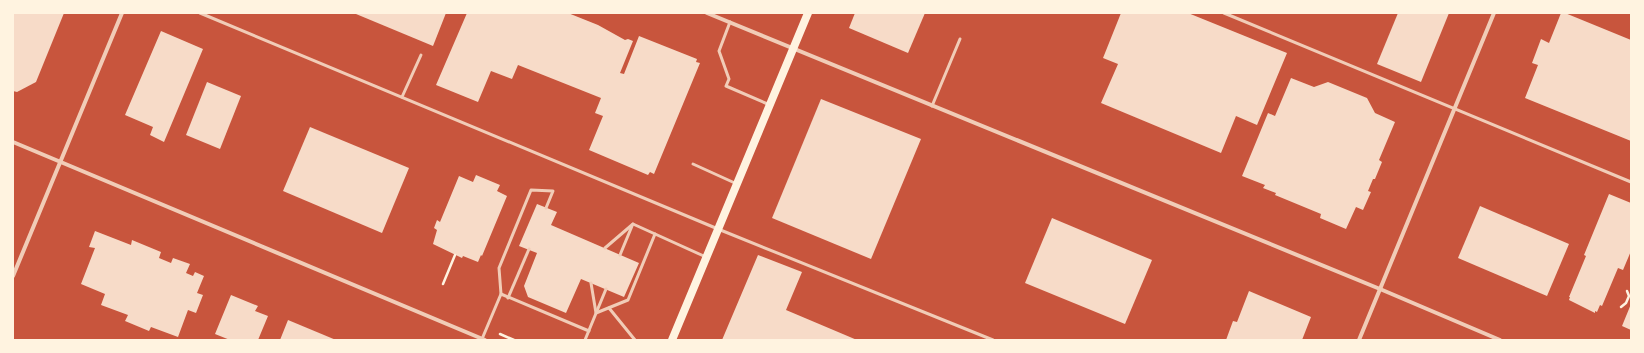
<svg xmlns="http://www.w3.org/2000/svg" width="1644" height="353" font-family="'Work Sans',sans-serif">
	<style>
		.building { fill: #f7dbc8 }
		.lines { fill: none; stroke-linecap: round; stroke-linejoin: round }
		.path { stroke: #fff3e0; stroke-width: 2.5 }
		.service { stroke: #f1ccb7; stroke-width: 3 }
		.minor { stroke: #f1ccb7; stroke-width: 4 }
		.secondary { stroke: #fff3e0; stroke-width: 8 }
	</style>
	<rect width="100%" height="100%" fill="#c8553d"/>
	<g class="building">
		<polygon points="13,13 64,13 36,82 17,92 13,91"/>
		<polygon points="357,13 446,13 433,46 356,14"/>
		<polygon points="467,13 568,13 598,25 625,40 628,39 633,41 620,73 624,74 639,36 697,59 696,62 700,63 654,174 650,172 648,175 589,150 603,116 595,113 601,98 518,65 512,79 491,71 478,102 436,85"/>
		<polygon points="855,13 925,13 908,53 849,28"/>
		<polygon points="1121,13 1188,13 1287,53 1257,125 1236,116 1221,153 1101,103 1118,64 1103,58"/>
		<polygon points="1398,13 1449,13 1421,82 1377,64"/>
		<polygon points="1561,13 1565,13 1631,40 1631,141 1525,98 1538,65 1532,63 1541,39 1549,43"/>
		<polygon points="161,31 203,49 164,142 150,135 153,127 125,115"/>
		<polygon points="1291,78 1314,87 1328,82 1367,98 1375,113 1395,122 1379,160 1382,162 1375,179 1373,179 1368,191 1371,192 1363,210 1356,207 1346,229 1320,218 1321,214 1275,195 1276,193 1263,188 1265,185 1242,176 1268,113 1275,116"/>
		<polygon points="207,82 241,96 220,149 186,135"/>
		<polygon points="821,99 921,139 871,259 772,218"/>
		<polygon points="310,127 409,168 382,233 283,191"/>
		<polygon points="476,175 500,185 497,191 507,196 482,256 481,255 478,262 463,256 462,258 433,244 437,230 434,228 437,220 440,222 459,176 473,182"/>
		<polygon points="1609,194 1631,203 1631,251 1623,270 1618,268 1602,306 1600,305 1597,312 1595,311 1595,313 1569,300 1570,297 1569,297 1586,256 1584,255"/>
		<polygon points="537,204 557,212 551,225 639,263 624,297 581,279 566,313 528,297 524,286 537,253 519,246"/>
		<polygon points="1480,206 1569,244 1547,296 1458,258"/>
		<polygon points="1052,218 1152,260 1125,324 1025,283"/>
		<polygon points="95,231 131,245 132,240 161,252 159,258 171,263 173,258 190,264 186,273 193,276 195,272 204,276 197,293 203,295 196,313 188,310 178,337 151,327 149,331 125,321 128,315 101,305 105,294 81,284 95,248 89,247"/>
		<polygon points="758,255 802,272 786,310 857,340 722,340"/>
		<polygon points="1249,291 1311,317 1302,340 1226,340 1233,321 1237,322"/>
		<polygon points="231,295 258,306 255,311 268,316 258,340 230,340 215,334"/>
		<polygon points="1631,304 1631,330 1622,326"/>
		<polygon points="288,320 336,340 280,340"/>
	</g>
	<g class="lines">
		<g class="path">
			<polyline points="443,284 455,255"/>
			<polyline points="1621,307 1626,303 1629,296 1627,291"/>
			<polyline points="500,334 514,340"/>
		</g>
		<g class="service">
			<polyline points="200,13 718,229 993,340"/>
			<polyline points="1224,13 1631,182"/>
			<polyline points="730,22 719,51 729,79 726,86 770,105"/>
			<polyline points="402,97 421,55"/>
			<polyline points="932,106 960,39"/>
			<polyline points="693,164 737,184"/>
			<polyline points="633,224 706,257"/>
			<polyline points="605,248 633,224"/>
			<polyline points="620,255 632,226"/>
			<polyline points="591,283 596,313 628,300 655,234"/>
			<polyline points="501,294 499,268 531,190 553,191 546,208"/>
			<polyline points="508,298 529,249"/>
			<polyline points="609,308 635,340"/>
			<polyline points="482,339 501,294 589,331"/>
			<polyline points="585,340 606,289"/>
		</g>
		<g class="minor">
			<polyline points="707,13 1380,289 1500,340"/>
			<polyline points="13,142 485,340"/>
			<polyline points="13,276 122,13"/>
			<polyline points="1359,340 1494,13"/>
		</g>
		<polyline class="secondary" points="672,340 808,13"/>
	</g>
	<rect width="1644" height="353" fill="none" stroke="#fff3e0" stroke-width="28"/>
</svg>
